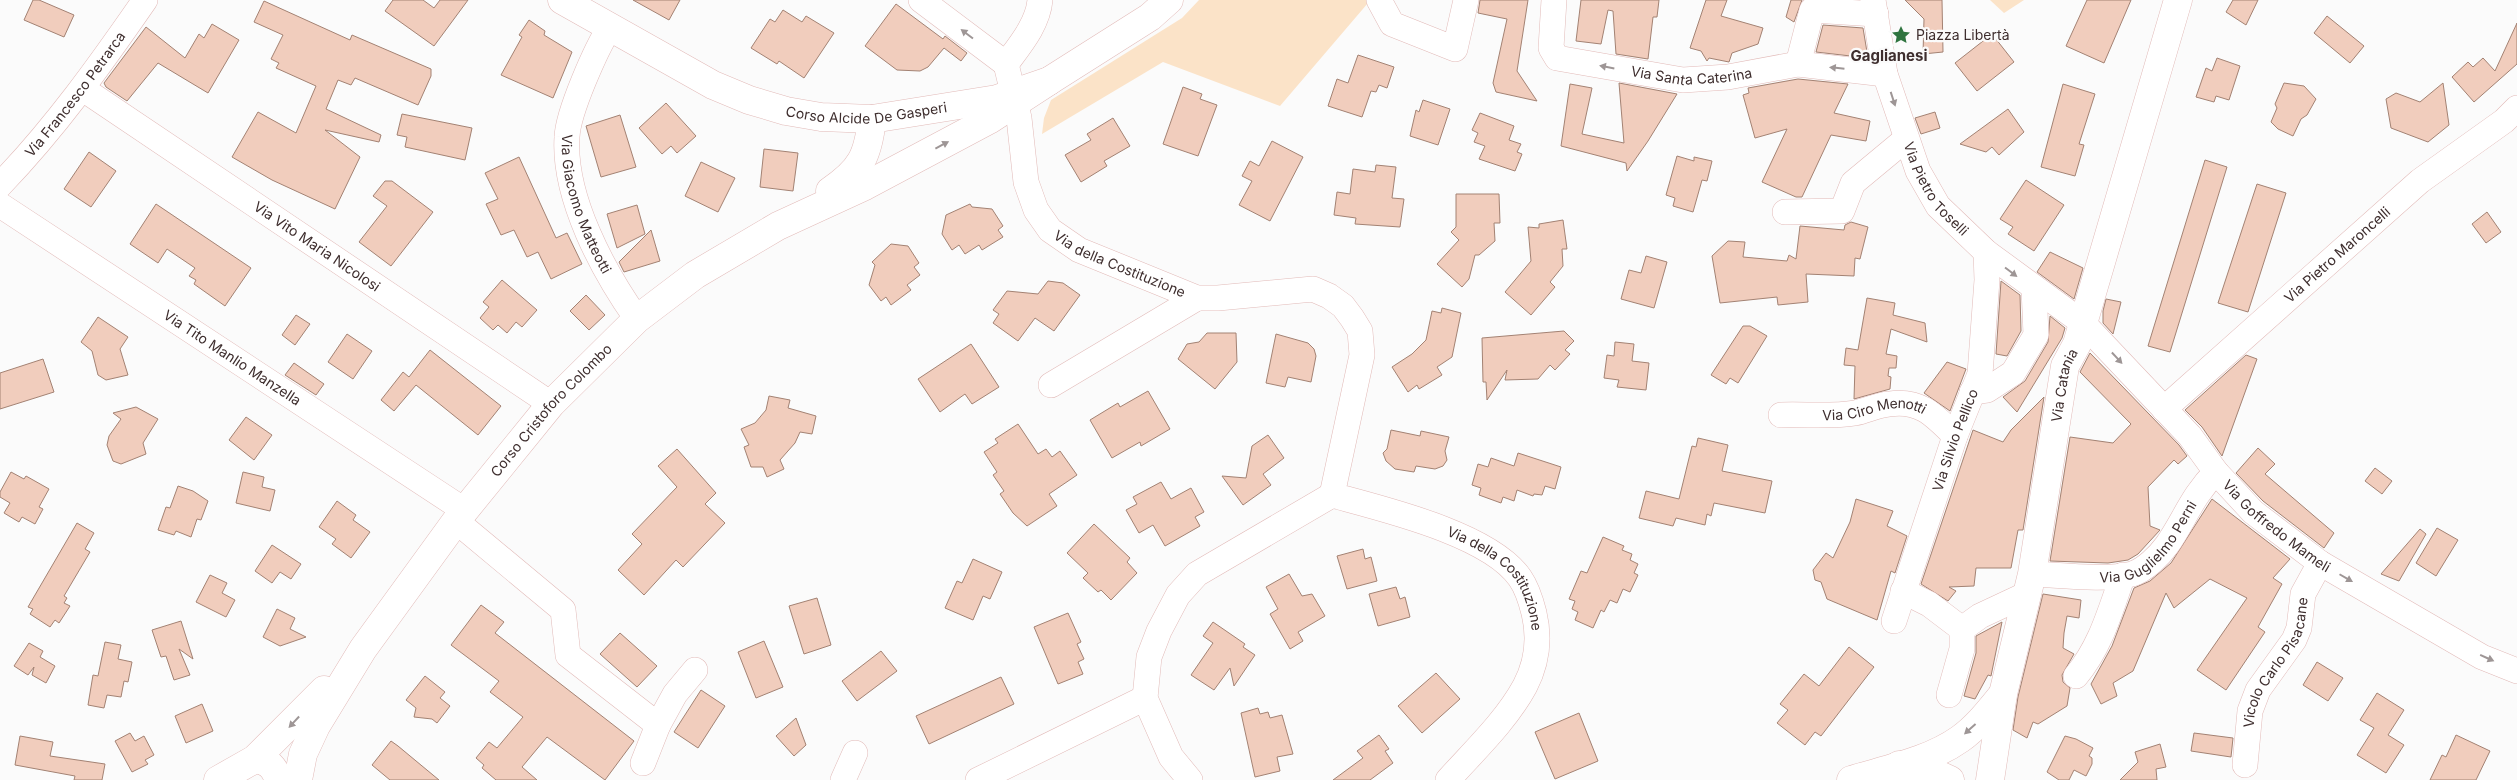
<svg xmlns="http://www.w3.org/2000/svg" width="2517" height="780" font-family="Inter,sans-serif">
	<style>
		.green { fill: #fbe3c8 }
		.building { fill: #f1cdbd; stroke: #a38273 }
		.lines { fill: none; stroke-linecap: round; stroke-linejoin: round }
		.street-casing { stroke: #e2bab8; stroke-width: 26 }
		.secondary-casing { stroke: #e2bab8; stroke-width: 29 }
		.street { stroke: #fff; stroke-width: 25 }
		.secondary { stroke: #fff; stroke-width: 28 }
		.oneway { fill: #9e9696 }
		.labels { text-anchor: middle; stroke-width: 4.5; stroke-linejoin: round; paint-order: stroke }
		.poi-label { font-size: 14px; fill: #3e2e2e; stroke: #fbfbfb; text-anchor: start }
		.street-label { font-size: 14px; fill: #3e2e2e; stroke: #fbfbfb }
		.neighbourhood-label { font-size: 15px; font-weight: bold; fill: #3e2e2e; stroke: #fbfbfb }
	</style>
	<rect width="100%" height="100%" fill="#fbfbfb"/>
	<g class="green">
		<polygon points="1199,0 1366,0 1368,3 1280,106 1163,62 1042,134 1044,118 1051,100 1182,18"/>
		<polygon points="1990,0 2024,0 2004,13"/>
	</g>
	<g class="building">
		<polygon points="33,0 39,0 74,15 64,37 24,20"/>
		<polygon points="393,0 423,0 434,8 440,0 468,0 434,46 385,11"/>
		<polygon points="633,0 680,0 669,20"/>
		<polygon points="1480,0 1528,0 1517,71 1537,101 1496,92 1493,83 1507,19 1478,13"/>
		<polygon points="1581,0 1659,0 1657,17 1653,17 1648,59 1616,54 1613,11 1608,10 1601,44 1576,41"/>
		<polygon points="1706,0 1727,0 1721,16 1763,28 1758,44 1732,53 1729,62 1709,58 1707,61 1701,51 1690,48"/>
		<polygon points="1791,0 1802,0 1794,22 1786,17"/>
		<polygon points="1905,0 1942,0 1943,52 1923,54 1924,19"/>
		<polygon points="2087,0 2131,0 2104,63 2066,46"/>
		<polygon points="2233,0 2258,0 2246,25 2226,12"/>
		<polygon points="264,1 350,40 352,35 431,69 431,76 418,105 355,78 351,85 338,80 326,109 381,135 379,142 325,130 360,157 335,209 272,180 232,157 258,112 296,133 316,86 276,68 279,63 271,59 283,35 254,22"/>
		<polygon points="896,4 943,39 945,36 967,53 961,61 944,48 928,67 920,71 897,70 865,46"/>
		<polygon points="783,10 802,22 806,16 834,33 804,78 779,61 777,64 751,48 770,19 775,22"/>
		<polygon points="2327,16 2364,46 2350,63 2314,33"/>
		<polygon points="529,20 545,31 544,35 572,52 553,98 501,75 522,37 519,35"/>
		<polygon points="2517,23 2517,64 2474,102 2452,77 2468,62 2473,67 2483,58 2495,71"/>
		<polygon points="212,24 239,40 208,93 158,63 127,101 106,87 104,83 146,27 185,58 199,34 204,38"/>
		<polygon points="1823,25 1863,28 1868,58 1816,52"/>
		<polygon points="1992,34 2014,62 1977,91 1955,63"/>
		<polygon points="1358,55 1394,67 1387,88 1379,85 1376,92 1371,91 1362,117 1328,106 1337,79 1348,83"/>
		<polygon points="2217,58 2240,66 2229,100 2216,96 2214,102 2196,97 2206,68 2212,71"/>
		<polygon points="1798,79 1848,84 1834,113 1870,121 1866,141 1831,135 1802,197 1796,197 1762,182 1787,129 1755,138 1743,95 1749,93 1748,88"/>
		<polygon points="1619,83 1677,94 1648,141 1627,171 1626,163 1561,146 1570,84 1592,88 1582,134 1624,143"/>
		<polygon points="2284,83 2304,86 2316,99 2307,115 2301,119 2293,136 2278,129 2271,122 2277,108 2275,104"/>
		<polygon points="2443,83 2449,125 2428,142 2391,128 2386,99 2396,93 2420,102"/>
		<polygon points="2063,84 2095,94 2079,144 2084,145 2075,176 2041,167"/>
		<polygon points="1183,87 1202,94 1200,99 1217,105 1198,156 1163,144"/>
		<polygon points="1423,100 1450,109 1438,145 1410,136 1416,110 1419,112"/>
		<polygon points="666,103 696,136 677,153 671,146 662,154 639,128"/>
		<polygon points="2008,109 2024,132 1999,155 1992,147 1986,152 1960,144"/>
		<polygon points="1935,112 1940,128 1921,134 1915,118"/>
		<polygon points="1480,113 1514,126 1509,140 1521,144 1517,152 1522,154 1515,171 1479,159 1485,146 1474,142 1478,133 1472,130"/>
		<polygon points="402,114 472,128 465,160 405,147 407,137 397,135"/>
		<polygon points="620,115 636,167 601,177 586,126"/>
		<polygon points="1113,118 1130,146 1104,161 1107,166 1081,182 1065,155 1091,140 1087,134"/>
		<polygon points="1272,141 1303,157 1270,221 1239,205 1252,181 1242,176 1250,161 1259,166"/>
		<polygon points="764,149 798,153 793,191 760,187"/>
		<polygon points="89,152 116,171 91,207 64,189"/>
		<polygon points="1677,156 1694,161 1694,157 1712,161 1707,181 1702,180 1693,212 1673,206 1675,198 1666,195"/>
		<polygon points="519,157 556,238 567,233 582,264 551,279 538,252 527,257 514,230 501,235 486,204 498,199 485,173"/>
		<polygon points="2205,160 2227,167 2170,352 2148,346"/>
		<polygon points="701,162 735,178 718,212 685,196"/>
		<polygon points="1376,165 1396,167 1392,198 1404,199 1400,227 1355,224 1356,218 1334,215 1337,192 1350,194 1353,169 1375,172"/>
		<polygon points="2026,180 2064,205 2034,251 2008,234 2013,227 2000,219"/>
		<polygon points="385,181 392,181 433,212 391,266 359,242 387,206 373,196"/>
		<polygon points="2257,184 2286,193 2248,312 2218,303"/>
		<polygon points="1456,194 1499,194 1500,223 1494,223 1495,241 1479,255 1475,255 1469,279 1462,287 1437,264 1459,240 1451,232 1456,227"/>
		<polygon points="156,204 251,268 225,306 194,284 196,280 189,276 195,268 167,249 158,263 130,244"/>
		<polygon points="970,204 972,207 992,209 1003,226 998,230 1003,237 982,250 979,245 965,254 959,245 952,250 942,234 946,215"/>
		<polygon points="637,205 645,234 617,248 607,214"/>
		<polygon points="2487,212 2501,232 2486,243 2472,224"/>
		<polygon points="1563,220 1567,249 1562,249 1563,266 1550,282 1555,287 1531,315 1505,292 1531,261 1528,227 1539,228 1539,224"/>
		<polygon points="1851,222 1868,227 1860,259 1855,258 1854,276 1806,274 1808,302 1778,305 1777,297 1720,303 1712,256 1728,241 1745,242 1743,257 1787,261 1789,255 1796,259 1800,226 1844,230 1845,225"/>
		<polygon points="651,230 660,261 624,272 619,262"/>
		<polygon points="891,244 908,246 919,263 914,267 920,275 907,285 911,290 891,305 886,297 881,301 869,285 875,265 872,262"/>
		<polygon points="2050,252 2083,268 2074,299 2037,272"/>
		<polygon points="1646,256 1667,262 1654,308 1621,299 1629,270 1641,273"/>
		<polygon points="502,280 537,310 522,327 516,322 507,333 498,325 493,330 480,318 489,307 483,302"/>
		<polygon points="1048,281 1063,283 1080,295 1054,331 1035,318 1018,341 993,323 999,314 993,310 1007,291 1038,294"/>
		<polygon points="2001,281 2020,295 2021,331 2007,356 1996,354"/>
		<polygon points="586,295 605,315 589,330 570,311"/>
		<polygon points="1867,298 1895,303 1893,315 1925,323 1927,342 1891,329 1886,354 1897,356 1896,368 1889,368 1888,376 1891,377 1890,389 1854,399 1855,366 1844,365 1846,348 1858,350"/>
		<polygon points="2106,299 2121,302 2113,334 2103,323 2103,311"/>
		<polygon points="1442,308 1461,313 1452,357 1437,367 1442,375 1419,389 1417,385 1408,392 1392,367 1412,354 1426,340 1432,311 1441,313"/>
		<polygon points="296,315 310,324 295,345 282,335"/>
		<polygon points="2050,316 2065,328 2062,338 2017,412 2003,397 2025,381 2048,342"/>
		<polygon points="98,317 128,337 120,349 128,375 106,380 98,375 92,351 81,342"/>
		<polygon points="1743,326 1750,326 1767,336 1738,383 1730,378 1726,384 1711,375"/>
		<polygon points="1564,331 1574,341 1565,350 1570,354 1555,370 1550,365 1538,379 1505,380 1507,370 1487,400 1486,382 1483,382 1482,338"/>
		<polygon points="1207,333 1236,333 1237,362 1215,389 1178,359 1187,344 1199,342"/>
		<polygon points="347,334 372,351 353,379 328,362"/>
		<polygon points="1276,334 1308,343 1314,349 1316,356 1311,382 1288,377 1285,387 1266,383"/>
		<polygon points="1615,342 1634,344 1632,361 1649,363 1646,390 1617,387 1619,380 1604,378 1607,355 1614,356"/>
		<polygon points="971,344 999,387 972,404 965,394 940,412 918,379"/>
		<polygon points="430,350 501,406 478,435 416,385 394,411 381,400 403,372 409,377"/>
		<polygon points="2090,353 2179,445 2187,456 2178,464 2174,460 2148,487 2150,526 2160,530 2138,554 2128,560 2108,563 2050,561 2070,437 2113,443 2131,424 2080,372"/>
		<polygon points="2246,355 2257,359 2222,456 2202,427 2185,410"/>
		<polygon points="43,359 54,392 0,409 0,373"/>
		<polygon points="1947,362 1966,369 1950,411 1924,393"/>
		<polygon points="294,363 324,384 316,395 285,375"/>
		<polygon points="1148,391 1170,429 1141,446 1140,442 1112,458 1090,420 1118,403 1120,407"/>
		<polygon points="769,396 790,400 788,408 816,416 812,434 800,432 795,443 780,460 784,469 767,477 763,467 751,467 744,447 749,445 741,429 755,423 766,410"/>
		<polygon points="2044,397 2023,530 2018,530 2011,568 1976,568 1974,586 1949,587 1956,591 1948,601 1921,584 1973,430 2003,442 2011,430"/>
		<polygon points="136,407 158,419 143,443 146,454 121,464 113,461 107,445 109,436 121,419 113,413"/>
		<polygon points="246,417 272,435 254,460 229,440"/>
		<polygon points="1018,424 1038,454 1046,449 1052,457 1060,451 1077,475 1049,494 1057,506 1027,526 1013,513 1000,494 1004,491 993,475 997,472 984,452 998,443 995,439"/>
		<polygon points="1391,430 1420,436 1421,431 1449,437 1445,451 1447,460 1443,466 1435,469 1416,466 1414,472 1395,469 1386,461 1383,453 1387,449"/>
		<polygon points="1268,435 1284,458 1263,474 1271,485 1243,505 1222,476 1246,478 1252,446"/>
		<polygon points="1698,438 1728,445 1722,471 1772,481 1765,513 1714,503 1711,516 1707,514 1705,525 1676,518 1673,526 1639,518 1646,491 1679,499 1692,446 1696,447"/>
		<polygon points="2258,448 2275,464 2265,474 2334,533 2324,548 2263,501 2236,473"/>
		<polygon points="677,449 716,493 705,504 725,523 683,567 676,560 644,595 618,570 642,544 632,534 677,487 658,466"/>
		<polygon points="1518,453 1561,467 1555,489 1545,486 1542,495 1534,494 1533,496 1517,490 1514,501 1503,497 1501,503 1479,495 1481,488 1472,485 1478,464 1488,467 1491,458 1514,466"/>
		<polygon points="2375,468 2392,481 2382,494 2365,481"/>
		<polygon points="11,472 24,479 26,476 49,489 39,507 43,509 35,524 22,517 19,522 4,513 10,503 0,497 0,492"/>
		<polygon points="243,472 264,477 262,487 275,490 270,511 236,503"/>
		<polygon points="1161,482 1171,499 1191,488 1204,512 1195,517 1200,526 1165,546 1153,525 1139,533 1126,510 1137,504 1133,497"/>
		<polygon points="178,486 193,491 208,501 201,520 197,519 191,537 176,531 174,535 158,530 166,507 170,508"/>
		<polygon points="1856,499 1893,511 1887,526 1907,536 1895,573 1891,571 1877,620 1827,599 1821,582 1815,580 1813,570 1826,553 1833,558 1850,522"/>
		<polygon points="2212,499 2290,559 2273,578 2282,584 2258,627 2265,632 2226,690 2197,670 2247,598 2210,579 2174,608 2166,593 2133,671 2113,683 2117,696 2101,704 2091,684 2112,646 2134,588 2150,581 2171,563"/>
		<polygon points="337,501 356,515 353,520 370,532 351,558 332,544 336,539 319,527"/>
		<polygon points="77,523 94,533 85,549 90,552 64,596 67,598 64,603 70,606 59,623 55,620 50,627 30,614 33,609 28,607"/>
		<polygon points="1094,524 1130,558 1127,562 1137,573 1111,600 1101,590 1098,592 1083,578 1088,573 1067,553"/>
		<polygon points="2437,528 2458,540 2436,576 2416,563"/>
		<polygon points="2420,529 2426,534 2399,581 2381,574"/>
		<polygon points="1603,537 1624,546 1622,550 1632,554 1630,560 1638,564 1634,573 1638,575 1630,592 1623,589 1617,603 1610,600 1604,612 1601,610 1593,628 1575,620 1578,612 1572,609 1575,601 1569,599 1581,571 1587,573"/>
		<polygon points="272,545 301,564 291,579 280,572 272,583 255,571"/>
		<polygon points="1363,549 1365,559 1371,557 1377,581 1347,589 1337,556"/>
		<polygon points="973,559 1002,572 990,599 983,596 973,620 945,608 957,581 962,583"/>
		<polygon points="1289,574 1302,596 1312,594 1325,616 1298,632 1303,641 1290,649 1270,614 1278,609 1266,587"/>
		<polygon points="210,575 227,583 222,593 235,600 226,617 196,602"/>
		<polygon points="1396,587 1400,599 1405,597 1410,617 1378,626 1369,594"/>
		<polygon points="2043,594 2081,600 2079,618 2067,616 2064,633 2063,648 2074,654 2062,675 2063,682 2070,688 2067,706 2038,724 2033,722 2027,738 2013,730 2018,697"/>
		<polygon points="817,598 831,645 804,654 789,606"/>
		<polygon points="481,605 504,622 495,633 634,741 605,780 547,737 522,767 537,780 496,780 482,768 484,765 476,758 489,742 497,748 523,717 490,692 499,681 451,645"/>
		<polygon points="277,609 295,618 290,629 306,637 280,646 263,637"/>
		<polygon points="1068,613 1081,642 1077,644 1084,659 1078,662 1083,674 1058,684 1034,627"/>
		<polygon points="181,621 193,659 179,649 190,675 174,680 166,656 161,657 152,630"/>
		<polygon points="1213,622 1245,644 1243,647 1255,655 1234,686 1230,668 1214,690 1191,675 1213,643 1203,636"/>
		<polygon points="2002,622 1991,676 1988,675 1975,699 1964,696 1976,653 1976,636"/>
		<polygon points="620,633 657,666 637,687 600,654"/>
		<polygon points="764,641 783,687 756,698 738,652"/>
		<polygon points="105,642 121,645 118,659 132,662 128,682 124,681 121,697 107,695 104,708 88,705 93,675 98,676"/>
		<polygon points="29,643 43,651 40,657 55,666 46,683 32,675 34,667 28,675 14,666"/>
		<polygon points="1849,647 1874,667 1821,736 1815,732 1805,745 1777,723 1788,710 1780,704 1804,674 1819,686"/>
		<polygon points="881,651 897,671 857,701 842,681"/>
		<polygon points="2317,662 2343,678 2328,701 2303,685"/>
		<polygon points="1436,673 1460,699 1422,733 1398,706"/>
		<polygon points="425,676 445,692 440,698 450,706 437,723 432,719 414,717 416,708 406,700"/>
		<polygon points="1001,677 1014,704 929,744 916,716"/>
		<polygon points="701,690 725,706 698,748 674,732"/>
		<polygon points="2377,693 2404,710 2388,735 2404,745 2386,773 2357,755 2374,728 2360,720"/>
		<polygon points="202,704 213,731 186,743 175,716"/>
		<polygon points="1258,708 1260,714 1268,712 1270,718 1282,715 1293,754 1277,757 1280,771 1255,777 1241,713"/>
		<polygon points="1579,713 1598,761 1555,779 1535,732"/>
		<polygon points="796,718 806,745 794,756 776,736"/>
		<polygon points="130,733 135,741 144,736 154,755 145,760 148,764 132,772 115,741"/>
		<polygon points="2194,733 2233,738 2231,757 2191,751"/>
		<polygon points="1379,735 1389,749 1385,751 1393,763 1370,780 1333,780 1363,758 1357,751"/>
		<polygon points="2456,735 2490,751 2476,780 2430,780 2442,755 2446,757"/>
		<polygon points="20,736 53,742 50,756 105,764 102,780 74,780 75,776 15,765"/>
		<polygon points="2065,736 2076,739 2093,748 2089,756 2092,758 2092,764 2086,776 2074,770 2069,780 2059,780 2047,772"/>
		<polygon points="391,741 398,746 439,780 390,780 372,765"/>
		<polygon points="2160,744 2166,767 2156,769 2157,780 2120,780 2138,762 2135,752"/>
	</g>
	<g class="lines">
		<g class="street-casing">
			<g id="street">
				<polyline points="921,0 1006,64"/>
				<polyline points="1379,0 1392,24 1455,49 1466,0"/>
				<path id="s1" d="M1554 0 1551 48 1557 58 1683 80 1728 77 1798 64 1885 74"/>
				<path id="s2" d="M1873 0 1885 74 1918 171 1938 206 1986 252 2083 323 2190 436 2216 472 2253 512 2320 563 2482 657 2517 671"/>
				<path id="s3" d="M610 27C596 49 568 112 567 137 563 197 603 271 637 319"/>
				<path id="s4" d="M1006 64 1019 118 1026 182 1036 210 1050 230 1079 250 1197 298H1218L1313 289 1329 296 1343 306 1352 318 1360 331 1362 355 1332 495C1383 509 1490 534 1520 578 1527 588 1531 601 1534 613 1540 638 1537 663 1525 686 1506 721 1474 751 1448 780"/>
				<path d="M1006 64C1020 45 1038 24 1040 0"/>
				<polyline points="1798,64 1812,10 1876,14"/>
				<path id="s5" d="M83 89 551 404"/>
				<path id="s6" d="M0 185C55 128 100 65 145 0"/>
				<path id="s7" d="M0 205 464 510"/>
				<polyline points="1785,212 1842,211 1853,183 1906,139"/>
				<polyline points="1051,385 1197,298"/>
				<polyline points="1972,392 1987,390 2013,373 2036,335 2034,288"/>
				<path id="s8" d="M2164 409 2420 181 2504 121 2517 108"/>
				<path id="s9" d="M1781 415C1804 414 1831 417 1855 413 1866 411 1877 405 1889 404 1920 399 1935 416 1955 436"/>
				<polyline points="456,521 563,610 568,655 658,725 643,763"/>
				<path id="s10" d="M2032 574C2059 575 2106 581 2132 574 2145 570 2159 556 2167 545 2185 519 2192 496 2216 472"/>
				<polyline points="1903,591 1929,604 1962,629 1980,616 2027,594"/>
				<path id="s11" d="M1894 621 1955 436 1980 374 1987 280 1986 252"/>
				<path d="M2076 676C2101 646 2110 611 2123 575"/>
				<polyline points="1949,695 1962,649 1962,629"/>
				<polyline points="658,725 675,694 695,670"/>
				<path id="s12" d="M2245 765 2250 711 2258 690 2294 640 2299 628 2303 594 2320 563"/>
				<polyline points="843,780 855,753"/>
				<polyline points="978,780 1145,698"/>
				<polyline points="1190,780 1171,757 1145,698 1149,657 1159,631 1178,595 1197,574 1332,495"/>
			</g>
		</g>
		<g class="secondary-casing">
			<g id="secondary">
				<path id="s13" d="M562 0 713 85 749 100 786 111 821 117 872 119 997 99 1049 81 1150 17 1169 0"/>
				<path d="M830 191C861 170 868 156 872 119"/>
				<path d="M255 759C269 761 274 767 279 780"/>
				<polyline points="1899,765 1937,774 1950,780"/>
				<polyline points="218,780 255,759 324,690"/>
				<path id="s14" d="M298 780 303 754 316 726 363 649 456 521 551 404 637 319 695 275 778 226 865 186 989 120 1049 81"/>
				<path d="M1851 780C1887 769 1929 761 1960 739 1977 727 1990 710 2003 694"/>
				<path id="s15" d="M1990 780 2003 694 2032 574 2065 366 2077 344 2178 0"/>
			</g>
		</g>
		<use href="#street" class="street"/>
		<use href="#secondary" class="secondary"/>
	</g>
	<defs><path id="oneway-solid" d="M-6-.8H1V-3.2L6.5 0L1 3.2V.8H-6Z" transform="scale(1.25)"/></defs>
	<g class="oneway">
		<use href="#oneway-solid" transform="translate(967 34) rotate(-143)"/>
		<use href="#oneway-solid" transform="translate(1607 67) rotate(-169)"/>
		<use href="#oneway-solid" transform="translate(1837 68) rotate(-174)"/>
		<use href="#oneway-solid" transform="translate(1893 99) rotate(72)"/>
		<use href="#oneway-solid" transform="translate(942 145) rotate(-28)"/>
		<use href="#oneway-solid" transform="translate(2011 272) rotate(37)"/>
		<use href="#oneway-solid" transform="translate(2117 358) rotate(47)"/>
		<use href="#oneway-solid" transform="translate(2346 578) rotate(30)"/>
		<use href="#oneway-solid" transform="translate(2487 658) rotate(24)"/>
		<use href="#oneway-solid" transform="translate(294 722) rotate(133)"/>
		<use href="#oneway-solid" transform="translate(1970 729) rotate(138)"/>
	</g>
	<defs>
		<g id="sight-bare" transform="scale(1.5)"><path d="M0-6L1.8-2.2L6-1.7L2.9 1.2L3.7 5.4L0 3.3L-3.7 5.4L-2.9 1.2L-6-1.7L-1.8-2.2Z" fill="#2f743f" stroke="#fbfbfb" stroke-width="2.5" paint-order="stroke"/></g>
	</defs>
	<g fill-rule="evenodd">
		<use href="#sight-bare" x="1901" y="35"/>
	</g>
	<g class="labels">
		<g class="poi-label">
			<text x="1916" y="40">Piazza Libertà</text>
		</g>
		<g class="street-label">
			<text dy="5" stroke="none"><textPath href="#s1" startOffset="196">Via Santa Caterina</textPath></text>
			<text dy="5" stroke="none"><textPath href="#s6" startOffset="118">Via Francesco Petrarca</textPath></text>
			<text dy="5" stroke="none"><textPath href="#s13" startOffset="332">Corso Alcide De Gasperi</textPath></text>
			<text dy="5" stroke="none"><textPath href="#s2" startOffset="202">Via Pietro Toselli</textPath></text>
			<text dy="5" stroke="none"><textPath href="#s3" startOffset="189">Via Giacomo Matteotti</textPath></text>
			<text dy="5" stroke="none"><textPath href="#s5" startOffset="282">Via Vito Maria Nicolosi</textPath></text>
			<text dy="5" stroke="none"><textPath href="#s8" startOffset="232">Via Pietro Maroncelli</textPath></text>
			<text dy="5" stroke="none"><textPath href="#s4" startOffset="252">Via della Costituzione</textPath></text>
			<text dy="5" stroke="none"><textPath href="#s7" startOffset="278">Via Tito Manlio Manzella</textPath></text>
			<text dy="5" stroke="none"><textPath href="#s15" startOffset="402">Via Catania</textPath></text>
			<text dy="5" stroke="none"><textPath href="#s14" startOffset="452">Corso Cristoforo Colombo</textPath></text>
			<text dy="5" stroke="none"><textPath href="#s9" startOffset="94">Via Ciro Menotti</textPath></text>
			<text dy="5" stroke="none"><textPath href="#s11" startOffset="191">Via Silvio Pellico</textPath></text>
			<text dy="5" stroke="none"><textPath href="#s2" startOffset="686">Via Goffredo Mameli</textPath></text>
			<text dy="5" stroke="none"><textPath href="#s10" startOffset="132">Via Guglielmo Perni</textPath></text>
			<text dy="5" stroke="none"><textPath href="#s4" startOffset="878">Via della Costituzione</textPath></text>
			<text dy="5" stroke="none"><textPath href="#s12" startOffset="110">Vicolo Carlo Pisacane</textPath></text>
		</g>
		<g class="neighbourhood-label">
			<text x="1889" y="61">Gaglianesi</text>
		</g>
	</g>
</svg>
